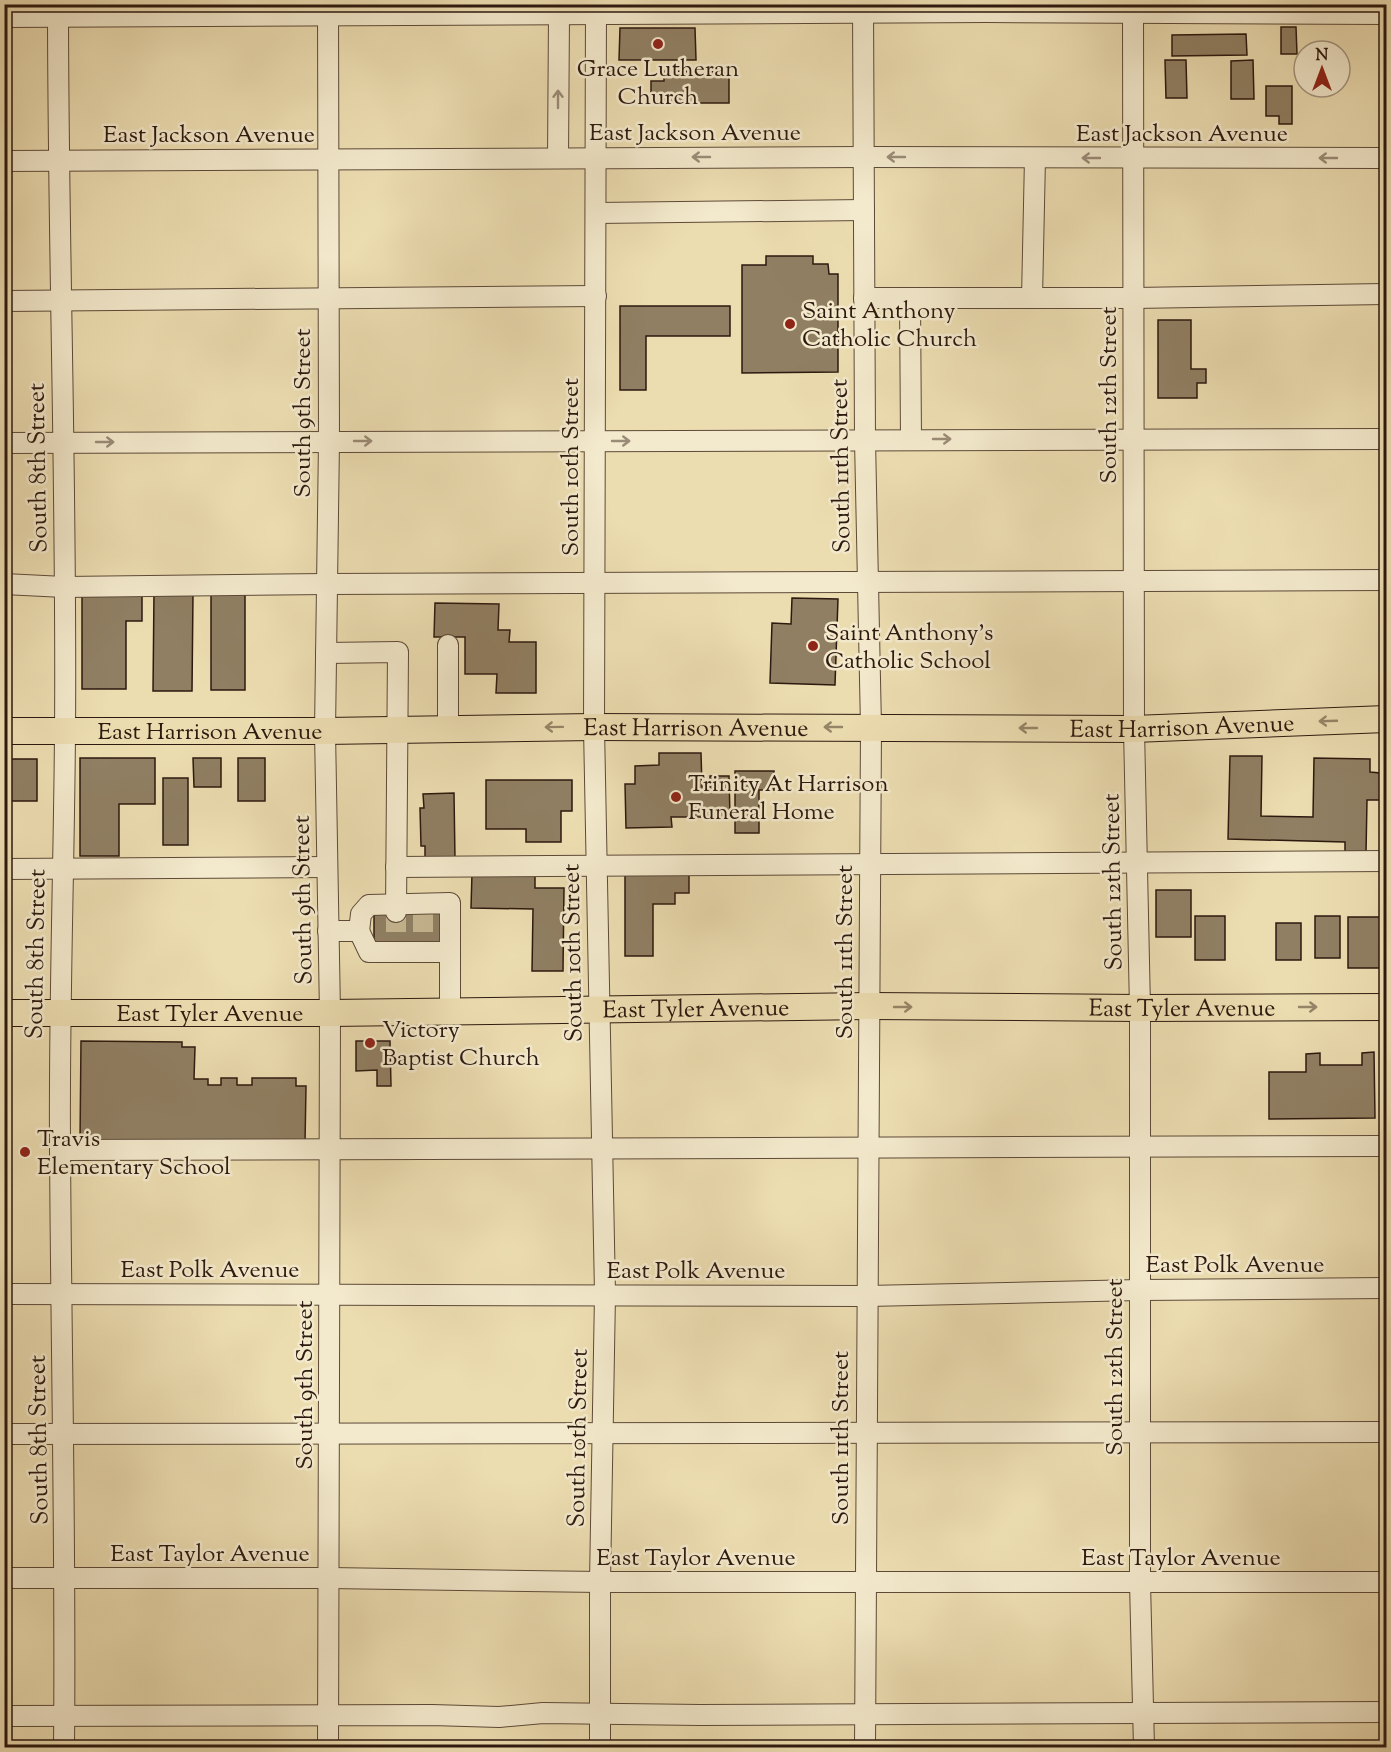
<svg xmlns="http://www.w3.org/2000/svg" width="1391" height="1752" font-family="'Sorts Mill Goudy',serif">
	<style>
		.building { fill: #907f63; stroke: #2d190f; stroke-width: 1.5 }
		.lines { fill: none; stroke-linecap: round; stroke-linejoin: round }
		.minor-tunnel { stroke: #c6b691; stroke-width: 20; stroke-dasharray: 20 10; stroke-linecap: butt }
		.minor-casing { stroke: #5d4a38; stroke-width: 22 }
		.major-casing { stroke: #2d190f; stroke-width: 28 }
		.minor { stroke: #f3e9cc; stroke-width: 20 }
		.major { stroke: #ecddb1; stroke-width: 26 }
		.oneway { stroke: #9a8b77 }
		.oneway2 { stroke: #968568 }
		.poi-dot { fill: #8f2418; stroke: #f3e9cc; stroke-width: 2 }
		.labels { text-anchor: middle; stroke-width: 5; stroke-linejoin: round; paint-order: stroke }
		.poi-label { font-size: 24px; fill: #2d190f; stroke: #f3e9cc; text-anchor: start }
		.street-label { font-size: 24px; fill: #2d190f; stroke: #f3e9cc }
	</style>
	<rect width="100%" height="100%" fill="#ecddb1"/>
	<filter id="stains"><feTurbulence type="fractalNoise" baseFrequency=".00333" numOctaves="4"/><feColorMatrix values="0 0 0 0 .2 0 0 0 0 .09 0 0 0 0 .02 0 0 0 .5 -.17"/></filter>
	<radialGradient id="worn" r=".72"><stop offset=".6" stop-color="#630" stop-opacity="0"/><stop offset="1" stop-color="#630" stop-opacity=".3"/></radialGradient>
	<g class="building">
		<polygon points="1281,27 1296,27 1297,54 1281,54"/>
		<polygon points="620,28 695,28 696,60 619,60"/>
		<polygon points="1246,34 1247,55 1172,56 1172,35"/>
		<polygon points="1165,60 1186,60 1187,98 1166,98"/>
		<polygon points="1253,60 1254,99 1231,99 1231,61"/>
		<polygon points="664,71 729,72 729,103 664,103 664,93 651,93 651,81 664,81"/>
		<polygon points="1266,86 1292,86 1292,124 1279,124 1279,116 1266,116"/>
		<polygon points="766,256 813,256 813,264 828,264 829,274 838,274 838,372 742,373 742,265 766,265"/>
		<polygon points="620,306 730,306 730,336 646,336 646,390 620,390"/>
		<polygon points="1158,320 1191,320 1191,369 1206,369 1206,383 1197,383 1197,398 1158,398"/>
		<polygon points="154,592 193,593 192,691 153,691"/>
		<polygon points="82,593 142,593 142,621 126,621 126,689 82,689"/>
		<rect x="211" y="594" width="34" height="96"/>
		<polygon points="792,598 838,599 835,685 770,683 772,623 791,624"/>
		<polygon points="435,603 499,604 498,630 510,630 509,642 536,642 536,693 496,693 497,674 465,674 465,637 434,637"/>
		<polygon points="659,753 701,753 702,787 710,787 710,776 729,776 730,817 671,817 672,827 626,828 625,784 635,784 635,766 659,765"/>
		<polygon points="1230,756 1262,756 1261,816 1313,817 1314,758 1370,759 1370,772 1380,773 1380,800 1367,800 1366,853 1345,853 1345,842 1228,839"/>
		<polygon points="80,758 155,758 155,804 119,804 119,856 80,856"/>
		<polygon points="193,758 221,758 221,787 194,787"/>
		<rect x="238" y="758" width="27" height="43"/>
		<rect x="4" y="759" width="33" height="42"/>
		<polygon points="735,771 774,771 774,790 759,790 759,833 735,833"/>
		<rect x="163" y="778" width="25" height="67"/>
		<polygon points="486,780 572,780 572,811 561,811 561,842 526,842 526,829 486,829"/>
		<polygon points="454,793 455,859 425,859 425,846 421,846 420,808 424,808 423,794"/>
		<polygon points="472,873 535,874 535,888 564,888 563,971 532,971 533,909 471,908"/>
		<polygon points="625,875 689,875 689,893 675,893 675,904 653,904 653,956 625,956"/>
		<rect x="1156" y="890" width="35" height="47"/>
		<polygon points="446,911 446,942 374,943 374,912"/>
		<rect x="1195" y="916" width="30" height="44"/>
		<rect x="1315" y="916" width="25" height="42"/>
		<rect x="1348" y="917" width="32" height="51"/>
		<rect x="1276" y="923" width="25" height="37"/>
		<polygon points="81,1041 182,1042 182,1047 195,1047 194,1079 208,1079 208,1085 221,1085 221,1078 237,1078 237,1085 252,1085 252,1078 296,1078 296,1086 306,1086 305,1144 80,1142"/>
		<polygon points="356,1041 390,1041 391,1086 377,1086 377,1070 356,1071"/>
		<polygon points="1374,1052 1375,1118 1269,1119 1269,1072 1306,1072 1306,1054 1320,1053 1320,1065 1362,1065 1362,1053"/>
	</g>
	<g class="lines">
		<g class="minor-tunnel">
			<polyline points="396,912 396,943"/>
			<polyline points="423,912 423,942"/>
		</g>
		<g class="minor-casing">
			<g id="minor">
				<path d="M58 4C58 247 67 489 65 732 64 869 59 1006 60 1143 61 1345 66 1546 64 1748"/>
				<polyline points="328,4 329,441 325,731 330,1013 328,1748"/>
				<polyline points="596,4 594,727 605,1294 600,1582 600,1748"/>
				<polyline points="863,4 865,440 871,727 865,1748"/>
				<polyline points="1133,4 1134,729 1140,1008 1140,1582 1144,1748"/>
				<polyline points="4,17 987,12 1386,14"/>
				<polyline points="558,158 559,15"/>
				<polyline points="4,161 863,157 1386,158"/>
				<polyline points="596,213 864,210"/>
				<polyline points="864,298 1134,298 1386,294"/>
				<polyline points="910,298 911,440"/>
				<polyline points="1032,298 1035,158"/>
				<polyline points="4,301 596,296"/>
				<polyline points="4,443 1386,439"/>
				<polyline points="4,584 64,587 327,584 1386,580"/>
				<polyline points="326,653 398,652 396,912"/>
				<polyline points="448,729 448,645"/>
				<polyline points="396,867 1386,861"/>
				<polyline points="4,869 327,867"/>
				<polyline points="328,931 359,931 369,952 450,952 450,1012"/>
				<polyline points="359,931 361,914 369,905 450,903 450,952"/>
				<polyline points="60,1150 1386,1146"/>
				<polyline points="4,1294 867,1296 1140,1290 1386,1288"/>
				<polyline points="4,1434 1386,1432"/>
				<polyline points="4,1578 330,1578 600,1582 1386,1582"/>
				<polyline points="4,1716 432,1715 499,1717 543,1713 700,1715 1386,1712"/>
			</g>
		</g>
		<g class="major-casing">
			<g id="major">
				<path id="s1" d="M4 731H325L594 727 1134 729 1386 719"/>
				<path id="s2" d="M4 1013H330L869 1006 1140 1008 1386 1007"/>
			</g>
		</g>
		<use href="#minor" class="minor"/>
		<use href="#major" class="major"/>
	</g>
	<defs><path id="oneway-shaft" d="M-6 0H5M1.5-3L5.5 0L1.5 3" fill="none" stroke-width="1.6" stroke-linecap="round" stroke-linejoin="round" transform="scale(1.5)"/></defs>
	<g class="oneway">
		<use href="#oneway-shaft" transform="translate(558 99) rotate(-90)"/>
		<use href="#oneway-shaft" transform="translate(701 157) rotate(180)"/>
		<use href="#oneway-shaft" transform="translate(896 157) rotate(-180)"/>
		<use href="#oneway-shaft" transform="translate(1091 158) rotate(-180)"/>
		<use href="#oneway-shaft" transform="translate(1328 158) rotate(180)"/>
		<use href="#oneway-shaft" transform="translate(942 439)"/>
		<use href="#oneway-shaft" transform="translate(363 441)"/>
		<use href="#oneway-shaft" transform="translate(621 441)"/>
		<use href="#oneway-shaft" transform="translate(105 442)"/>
	</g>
	<g class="oneway2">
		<use href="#oneway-shaft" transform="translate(1328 721) rotate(178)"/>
		<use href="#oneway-shaft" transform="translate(554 727) rotate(179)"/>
		<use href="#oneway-shaft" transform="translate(833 727) rotate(180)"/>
		<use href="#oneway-shaft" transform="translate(1028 728) rotate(-180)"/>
		<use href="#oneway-shaft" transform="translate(903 1007)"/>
		<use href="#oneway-shaft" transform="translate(1308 1007)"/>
	</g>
	<g class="poi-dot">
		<circle cx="658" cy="44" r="6"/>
		<circle cx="790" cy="324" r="6"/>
		<circle cx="813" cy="646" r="6"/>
		<circle cx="676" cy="797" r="6"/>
		<circle cx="370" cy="1043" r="6"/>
		<circle cx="25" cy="1152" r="6"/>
	</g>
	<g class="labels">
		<g class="poi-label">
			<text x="658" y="76" text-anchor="middle">Grace Lutheran<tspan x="658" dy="28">Church</tspan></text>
			<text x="802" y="318">Saint Anthony<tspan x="802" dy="28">Catholic Church</tspan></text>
			<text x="825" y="640">Saint Anthony's<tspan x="825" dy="28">Catholic School</tspan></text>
			<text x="688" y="791">Trinity At Harrison<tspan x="688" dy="28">Funeral Home</tspan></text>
			<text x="382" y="1037">Victory<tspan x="382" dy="28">Baptist Church</tspan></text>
			<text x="37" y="1146">Travis<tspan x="37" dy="28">Elementary School</tspan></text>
		</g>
		<g class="street-label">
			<text x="695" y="140">East Jackson Avenue</text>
			<text x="1182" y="141">East Jackson Avenue</text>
			<text x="209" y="142">East Jackson Avenue</text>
			<text transform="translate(1108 395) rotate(-90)" y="8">South 12th Street</text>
			<text transform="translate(302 413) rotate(-90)" y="8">South 9th Street</text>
			<text transform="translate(840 466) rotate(-91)" y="8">South 11th Street</text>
			<text transform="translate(570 467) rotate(-90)" y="8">South 10th Street</text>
			<text transform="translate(37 468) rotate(-91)" y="8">South 8th Street</text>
			<text dy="8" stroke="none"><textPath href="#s1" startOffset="1178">East Harrison Avenue</textPath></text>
			<text dy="8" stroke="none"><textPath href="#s1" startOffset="692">East Harrison Avenue</textPath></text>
			<text dy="8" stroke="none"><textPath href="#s1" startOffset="206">East Harrison Avenue</textPath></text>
			<text transform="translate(1112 882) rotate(-91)" y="8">South 12th Street</text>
			<text transform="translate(302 900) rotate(-91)" y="8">South 9th Street</text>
			<text transform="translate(844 952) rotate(-90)" y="8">South 11th Street</text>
			<text transform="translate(572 953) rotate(-91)" y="8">South 10th Street</text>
			<text transform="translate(35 954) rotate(-89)" y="8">South 8th Street</text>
			<text dy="8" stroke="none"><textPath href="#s2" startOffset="1178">East Tyler Avenue</textPath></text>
			<text dy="8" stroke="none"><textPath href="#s2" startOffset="692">East Tyler Avenue</textPath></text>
			<text dy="8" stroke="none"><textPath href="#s2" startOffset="206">East Tyler Avenue</textPath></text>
			<text x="1235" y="1272">East Polk Avenue</text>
			<text x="210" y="1277">East Polk Avenue</text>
			<text x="696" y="1278">East Polk Avenue</text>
			<text transform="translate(1114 1367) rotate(-90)" y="8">South 12th Street</text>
			<text transform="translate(304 1385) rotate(-90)" y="8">South 9th Street</text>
			<text transform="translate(577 1438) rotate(-89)" y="8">South 10th Street</text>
			<text transform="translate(840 1438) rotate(-90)" y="8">South 11th Street</text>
			<text transform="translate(38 1440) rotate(-91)" y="8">South 8th Street</text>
			<text x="210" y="1561">East Taylor Avenue</text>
			<text x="696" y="1565">East Taylor Avenue</text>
			<text x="1181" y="1565">East Taylor Avenue</text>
		</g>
	</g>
	<rect width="1391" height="1752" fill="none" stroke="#ecddb1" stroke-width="24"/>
	<rect x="6" y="6" width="1379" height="1740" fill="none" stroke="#2d190f" stroke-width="3"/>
	<rect x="12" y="12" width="1367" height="1728" fill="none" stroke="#2d190f" stroke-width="1.5"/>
	<g transform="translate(1322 69)"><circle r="28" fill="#f3e9cc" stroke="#a49680" stroke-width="1.5"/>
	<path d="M0-4.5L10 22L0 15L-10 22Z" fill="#8f2418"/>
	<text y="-9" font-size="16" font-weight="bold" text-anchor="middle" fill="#2d190f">N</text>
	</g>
	<rect width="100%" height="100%" filter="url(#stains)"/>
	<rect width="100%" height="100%" fill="url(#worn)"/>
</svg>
